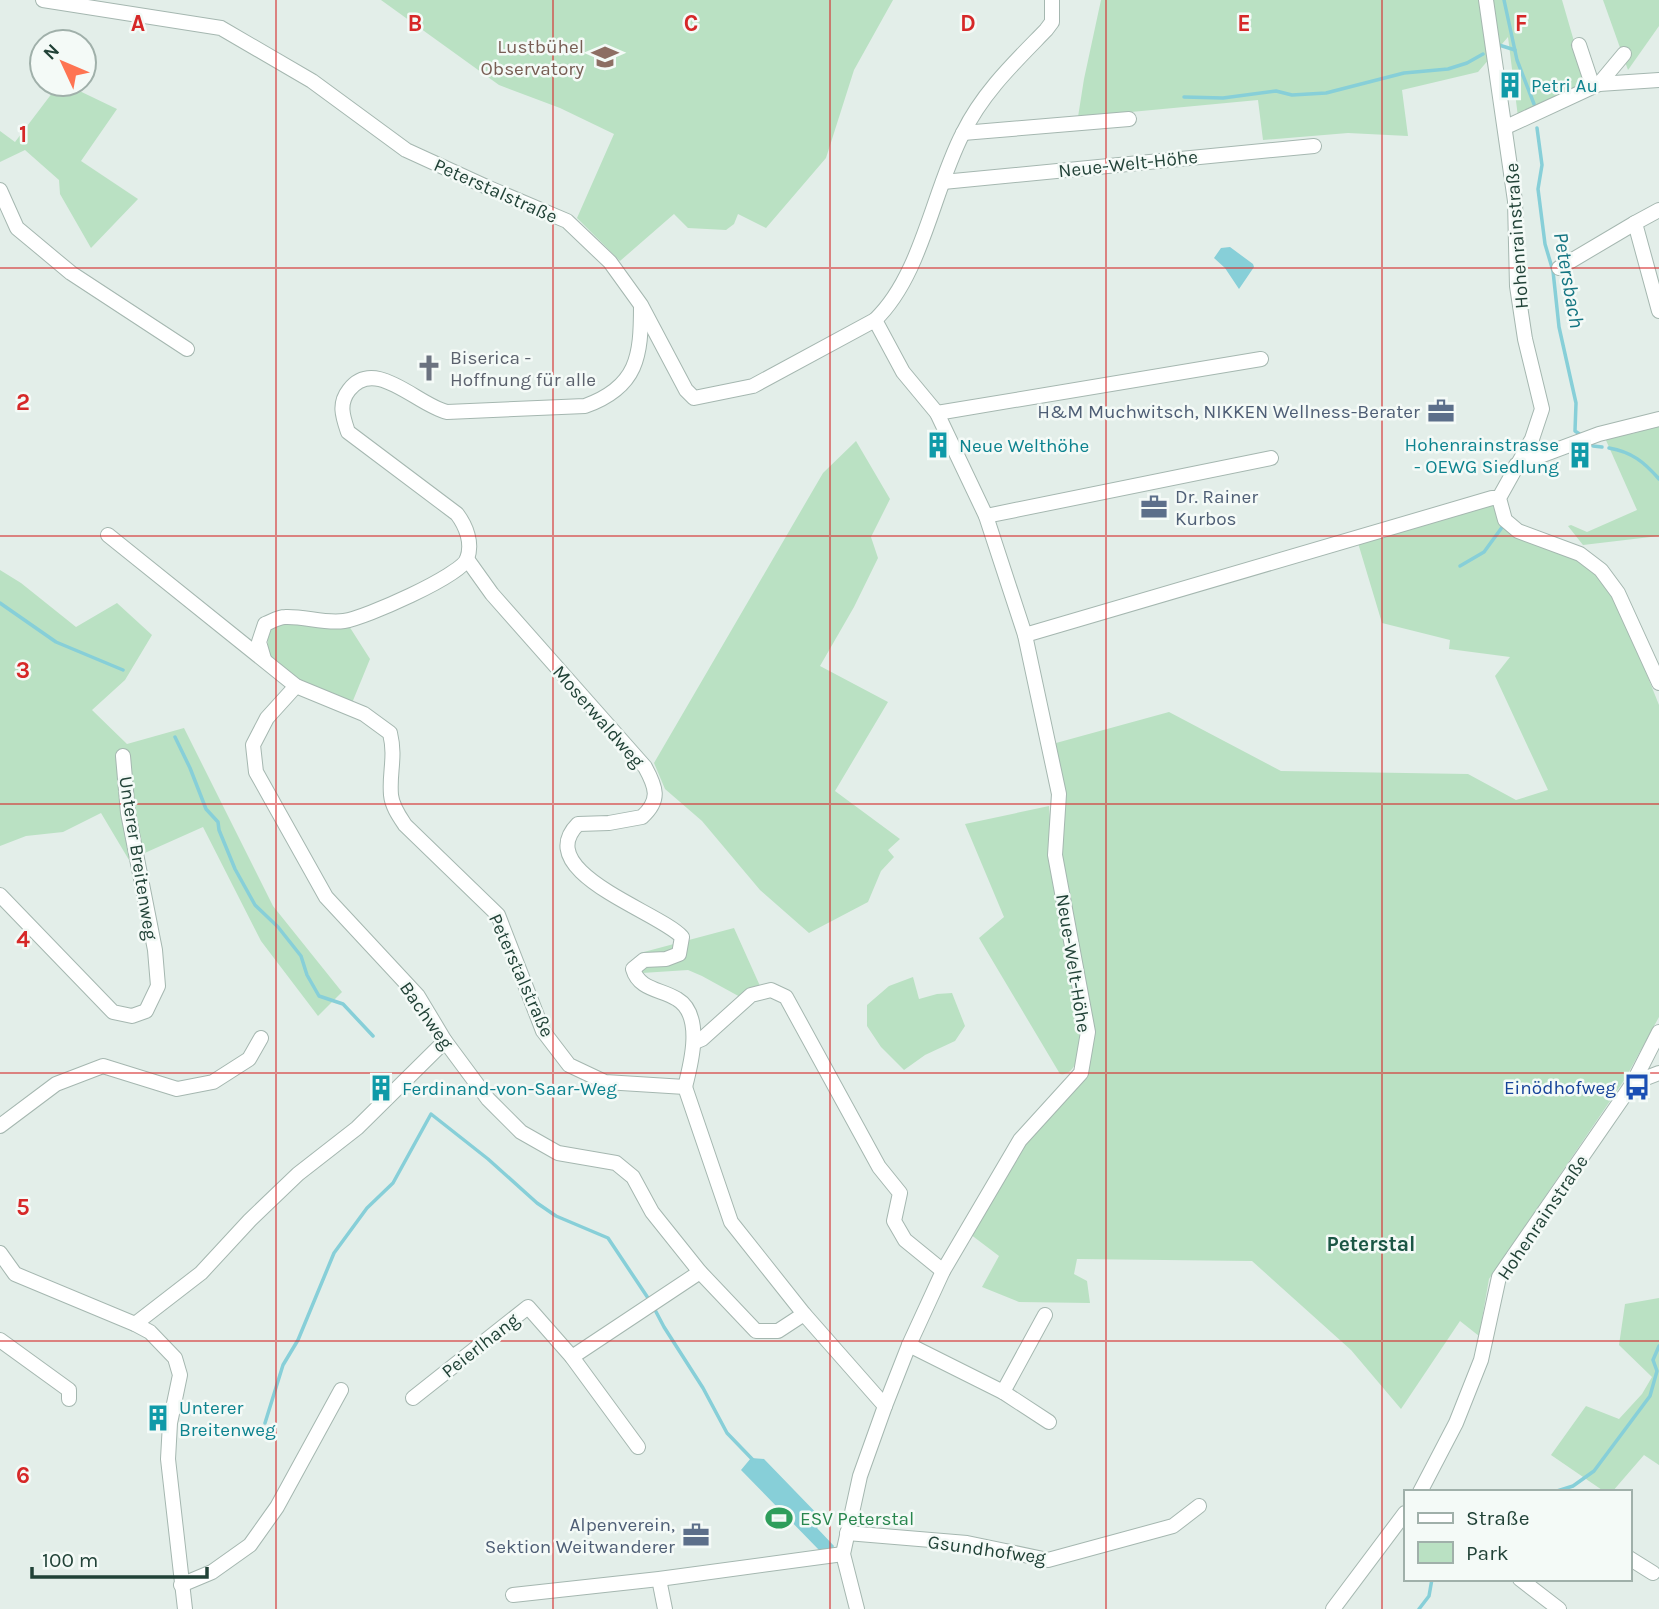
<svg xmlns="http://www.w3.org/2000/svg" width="1659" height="1609" font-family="Karla,sans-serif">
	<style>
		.green { fill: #bae1c3 }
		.water { fill: #87cfd8 }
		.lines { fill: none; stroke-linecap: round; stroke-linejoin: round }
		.stream { stroke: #87cfd8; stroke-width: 3.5 }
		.street-casing { stroke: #a5b7b0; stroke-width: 16 }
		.street { stroke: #fff; stroke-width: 14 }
		.grid { fill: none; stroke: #d62828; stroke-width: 2; stroke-opacity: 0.55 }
		.labels { text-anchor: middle; stroke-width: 5; stroke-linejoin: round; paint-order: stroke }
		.education-label { font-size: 19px; fill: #785e54; stroke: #f4faf7; text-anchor: end }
		.culture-label { font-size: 19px; fill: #0d838f; stroke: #f4faf7; text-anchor: start }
		.street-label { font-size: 19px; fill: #214237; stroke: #f4faf7 }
		.worship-label { font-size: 19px; fill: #5b616d; stroke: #f4faf7; text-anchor: start }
		.service-label { font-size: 19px; fill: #4e5e75; stroke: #f4faf7; text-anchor: end }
		.transit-label { font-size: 19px; fill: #164399; stroke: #f4faf7; text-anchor: end }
		.leisure-label { font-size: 19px; fill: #27864d; stroke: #f4faf7; text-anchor: start }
		.water-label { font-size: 21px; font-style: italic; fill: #157683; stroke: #f4faf7 }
		.neighbourhood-label { font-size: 21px; font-weight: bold; fill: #1b5645; stroke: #f4faf7 }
		.grid-label { font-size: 23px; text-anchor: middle; font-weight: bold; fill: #d62828; stroke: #f4faf7; stroke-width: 5; stroke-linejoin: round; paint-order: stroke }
	</style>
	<rect width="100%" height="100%" fill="#e3eee9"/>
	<g class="green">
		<polygon points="381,0 893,0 854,70 826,158 766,228 738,214 734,224 726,230 688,228 674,214 620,261 577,218 614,134 560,108 499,85"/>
		<polygon points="1101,0 1562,0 1587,86 1518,117 1508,37 1478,72 1402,90 1408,136 1348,133 1263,140 1258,100 1078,117 1084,79"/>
		<polygon points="1603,0 1659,0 1659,26 1628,70"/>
		<polygon points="59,84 65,84 117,109 81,161 138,199 91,248 60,194 59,180 25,150 0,162 0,131 15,142"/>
		<polygon points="1659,425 1659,536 1583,545 1568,526 1571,525 1587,532 1637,510 1605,438 1635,433"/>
		<polygon points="856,441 890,499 871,537 878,558 854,607 820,666 888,702 835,791 900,839 888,850 894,857 881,871 868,902 809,933 760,890 702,821 665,789 654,763 823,473"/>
		<polygon points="1492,504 1500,522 1579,558 1597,572 1617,600 1659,705 1659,1017 1625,1079 1489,1279 1479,1336 1460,1321 1401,1409 1351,1350 1252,1261 1077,1259 1074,1274 1087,1281 1090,1303 1019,1302 982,1287 999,1256 966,1231 1020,1140 1081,1073 1088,1032 1055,855 1059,794 1056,743 1169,712 1281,771 1468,774 1516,800 1548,790 1495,676 1510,657 1449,649 1450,640 1382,623 1358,543"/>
		<polygon points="0,570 21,583 76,627 117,603 152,635 125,680 92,710 127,744 184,728 273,906 342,992 318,1016 261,941 203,827 129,860 101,813 63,832 26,836 0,846"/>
		<path d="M280 623 349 626 370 659 352 703C320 690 252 674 271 627Z"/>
		<path d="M1049 806 1053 862 1082 1042C1078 1054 1076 1076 1060 1074L979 938 1004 917 965 824Z"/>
		<polygon points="734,928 760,986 742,998 702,976 688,970 642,973 640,953"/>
		<polygon points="913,977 919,999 937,994 952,993 965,1026 955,1041 925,1055 904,1070 881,1047 867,1026 867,1005 889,986"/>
		<polygon points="1659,1298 1659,1465 1644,1455 1612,1492 1605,1492 1551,1455 1586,1406 1619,1419 1642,1394 1652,1377 1619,1345 1625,1304"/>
	</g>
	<g class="water">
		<polygon points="1230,247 1253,264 1254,267 1239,289 1225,268 1214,258 1221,248"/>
		<polygon points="751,1458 764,1459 824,1521 817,1528 834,1546 832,1550 820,1551 741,1470"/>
	</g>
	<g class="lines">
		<g class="stream">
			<polyline points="1504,0 1517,60 1534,104"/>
			<polyline points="1499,45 1515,50"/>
			<polyline points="1184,97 1223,98 1276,91 1292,95 1326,93 1404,73 1448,69 1467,63 1483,54"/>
			<polyline points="1537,128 1542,165 1538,189 1545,244 1553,271 1559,327 1576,403 1575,431 1581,435"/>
			<polyline points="1593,446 1602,447"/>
			<path d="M1609 448C1632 452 1644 462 1659 479"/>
			<polyline points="1460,566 1484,552 1503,526"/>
			<polyline points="0,603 56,642 123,670"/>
			<polyline points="175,737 190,768 206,809 218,822 219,830 235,869 255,905 278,927 301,956 307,975 319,996 343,1004 373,1036"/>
			<polyline points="654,1308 664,1327 703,1388 727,1433 754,1461"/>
			<polyline points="265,1423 283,1365 298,1340 334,1253 367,1208 393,1183 431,1114 488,1159 537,1203 556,1216 608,1238 650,1301"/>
			<polyline points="1554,1492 1573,1486 1594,1471 1650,1396 1657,1371 1653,1360 1659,1346"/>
			<polyline points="1419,1609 1429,1596 1432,1579"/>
		</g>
		<g class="street-casing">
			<g id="street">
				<polyline points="43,0 221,28 312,81 406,150 489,188 567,221 610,262 641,305 686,390 694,398 753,386 875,320 903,372 937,413 986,516 1025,635 1059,794 1055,855 1088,1032 1081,1073 1020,1140 943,1271 909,1345 885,1406"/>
				<polyline points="1486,0 1515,201 1517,286 1525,339 1542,409 1532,439 1499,498 1505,520 1518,531 1580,554 1601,570 1618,593 1659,683"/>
				<polyline points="1579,45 1593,87"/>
				<polyline points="1599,84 1624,54"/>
				<polyline points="1506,127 1599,84 1659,80"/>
				<polyline points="963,133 1129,119"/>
				<polyline points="943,182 1314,146"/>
				<polyline points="0,190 17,228 71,273 187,349"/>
				<polyline points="1659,210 1635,223 1659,311"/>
				<polyline points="1559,268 1635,223"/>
				<path d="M875 320C922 275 933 190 963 133 983 92 1015 62 1046 30L1052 22V0"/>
				<polyline points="937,413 1261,359"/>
				<polyline points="1516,465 1599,434 1659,419"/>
				<polyline points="986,516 1271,458"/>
				<path d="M108 535 296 686 364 714 390 733C396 758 389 772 391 795 392 806 399 816 405 825L498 915 543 1031 569 1065 605 1082 685 1087 731 1222 804 1314 885 1406 860 1476 843 1554 857 1609"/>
				<path d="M467 559 492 594 645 767C656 787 661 800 642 817L609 823 578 824C530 872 660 912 682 937L679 954 666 959 644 960 633 969C639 990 661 989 677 999 704 1015 691 1064 685 1087"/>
				<polyline points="1025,635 1492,498 1499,498"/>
				<path d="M264 659 259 642 265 624C271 622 278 617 285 617 304 616 325 624 344 621 365 618 460 576 467 559 473 543 466 526 457 514L348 432C343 417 338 404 349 390 375 356 417 405 447 412L585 406C638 387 641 356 641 306"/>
				<polyline points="296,686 267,718 253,745 256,772 326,897 418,996 445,1041 488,1099 521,1132 558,1153 616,1163 633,1177 652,1212 700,1272 756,1331 778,1331 804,1314"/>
				<polyline points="0,895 113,1012 132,1016 146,1011 158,986 155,950 128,813 123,756"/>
				<polyline points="695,1042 702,1039 751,995 771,990 786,997 879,1167 900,1193 894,1221 905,1240 943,1271"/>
				<polyline points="1633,1083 1659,1073"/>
				<polyline points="0,1126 56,1084 103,1066 177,1089 213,1082 249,1059 261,1038"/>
				<polyline points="0,1253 15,1274 135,1324 150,1332 175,1358 180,1375 170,1423 168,1459 185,1609"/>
				<polyline points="135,1324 201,1273 250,1220 298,1174 357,1128 445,1041"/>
				<polyline points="0,1340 69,1390 69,1399"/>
				<polyline points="909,1345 1003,1392 1049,1422"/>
				<polyline points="572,1357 700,1272"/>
				<polyline points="1003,1392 1045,1315"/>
				<polyline points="413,1398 528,1307 572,1357 638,1447"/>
				<polyline points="1420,1492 1456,1423 1481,1360 1499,1277 1633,1083 1659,1032"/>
				<polyline points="847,1533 967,1543 1048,1560 1173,1526 1199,1506"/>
				<polyline points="1629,1558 1653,1573"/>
				<polyline points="659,1579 665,1609"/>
				<polyline points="1520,1579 1559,1609"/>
				<polyline points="181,1585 212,1572 250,1545 277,1507 341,1390"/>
				<polyline points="513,1595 659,1579 843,1554"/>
				<polyline points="1333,1609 1405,1513"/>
			</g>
		</g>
		<use href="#street" class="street"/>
	</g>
	<path class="grid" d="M276 0V1609M553 0V1609M830 0V1609M1106 0V1609M1382 0V1609M0 268H1659M0 536H1659M0 804H1659M0 1073H1659M0 1341H1659"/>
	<defs>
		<g id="university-bare" transform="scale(2.1)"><path d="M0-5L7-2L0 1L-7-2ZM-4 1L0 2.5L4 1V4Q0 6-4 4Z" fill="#8d6e63" stroke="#f4faf7" stroke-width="2.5" paint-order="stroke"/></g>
		<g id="building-bare" transform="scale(2.1)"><path d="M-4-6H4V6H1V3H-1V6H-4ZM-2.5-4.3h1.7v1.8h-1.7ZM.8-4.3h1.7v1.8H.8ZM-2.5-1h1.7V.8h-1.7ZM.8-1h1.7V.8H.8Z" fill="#0f9aa8" stroke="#f4faf7" stroke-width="2.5" paint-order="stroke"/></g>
		<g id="church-bare" transform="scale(2.1)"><path d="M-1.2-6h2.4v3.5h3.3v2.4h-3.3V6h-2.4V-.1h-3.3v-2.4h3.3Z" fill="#6b7280" stroke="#f4faf7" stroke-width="2.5" paint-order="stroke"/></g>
		<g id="office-bare" transform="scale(2.1)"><path d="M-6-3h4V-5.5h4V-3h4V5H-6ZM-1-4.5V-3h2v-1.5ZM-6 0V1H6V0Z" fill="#5c6f8a" stroke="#f4faf7" stroke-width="2.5" paint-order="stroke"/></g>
		<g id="bus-bare" transform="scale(2.1)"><path d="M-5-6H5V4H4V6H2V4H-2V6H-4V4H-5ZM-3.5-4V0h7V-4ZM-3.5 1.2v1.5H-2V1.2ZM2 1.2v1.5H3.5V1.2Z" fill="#1a4fb4" stroke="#f4faf7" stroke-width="2.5" paint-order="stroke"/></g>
		<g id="stadium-bare" transform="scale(2.1)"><path d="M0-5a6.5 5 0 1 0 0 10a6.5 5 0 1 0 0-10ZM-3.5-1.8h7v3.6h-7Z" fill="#2e9e5b" stroke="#f4faf7" stroke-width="2.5" paint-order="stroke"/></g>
	</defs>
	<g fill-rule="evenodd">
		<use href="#university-bare" x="605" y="57"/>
		<use href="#building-bare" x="1510" y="85"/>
		<use href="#church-bare" x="429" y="368"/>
		<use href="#office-bare" x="1441" y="411"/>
		<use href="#building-bare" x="938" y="445"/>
		<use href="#building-bare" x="1580" y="455"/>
		<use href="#office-bare" x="1154" y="507"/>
		<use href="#bus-bare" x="1637" y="1087"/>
		<use href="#building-bare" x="381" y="1088"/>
		<use href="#building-bare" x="158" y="1418"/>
		<use href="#stadium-bare" x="779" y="1518"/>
		<use href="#office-bare" x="696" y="1535"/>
	</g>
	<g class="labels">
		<g class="education-label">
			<text x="584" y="53">Lustbühel<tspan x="584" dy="22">Observatory</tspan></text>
		</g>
		<g class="culture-label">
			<text x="1531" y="92">Petri Au</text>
			<text x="1559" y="451" text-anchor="end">Hohenrainstrasse<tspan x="1559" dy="22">- OEWG Siedlung</tspan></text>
			<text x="959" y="452">Neue Welthöhe</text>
			<text x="402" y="1095">Ferdinand-von-Saar-Weg</text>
			<text x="179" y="1414">Unterer<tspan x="179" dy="22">Breitenweg</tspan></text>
		</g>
		<g class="street-label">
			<text transform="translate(1128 163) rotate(-6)" y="7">Neue-Welt-Höhe</text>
			<text transform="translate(496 190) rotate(24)" y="7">Peterstalstraße</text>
			<text transform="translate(1516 236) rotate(-94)" y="7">Hohenrainstraße</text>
			<text transform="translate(599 716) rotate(49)" y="7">Moserwaldweg</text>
			<text transform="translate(139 858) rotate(81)" y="7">Unterer Breitenweg</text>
			<text transform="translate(1074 963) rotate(81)" y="7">Neue-Welt-Höhe</text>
			<text transform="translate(522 975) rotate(66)" y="7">Peterstalstraße</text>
			<text transform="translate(427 1015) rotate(55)" y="7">Bachweg</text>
			<text transform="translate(1542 1217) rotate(-56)" y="7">Hohenrainstraße</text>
			<text transform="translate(480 1345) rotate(-38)" y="7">Peierlhang</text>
			<text transform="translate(987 1549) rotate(8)" y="7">Gsundhofweg</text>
		</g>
		<g class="worship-label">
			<text x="450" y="364">Biserica -<tspan x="450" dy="22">Hoffnung für alle</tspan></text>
		</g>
		<g class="service-label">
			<text x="1420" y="418">H&amp;M Muchwitsch, NIKKEN Wellness-Berater</text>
			<text x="1175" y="503" text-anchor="start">Dr. Rainer<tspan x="1175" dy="22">Kurbos</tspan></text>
			<text x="675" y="1531">Alpenverein,<tspan x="675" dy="22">Sektion Weitwanderer</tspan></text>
		</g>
		<g class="transit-label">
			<text x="1616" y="1094">Einödhofweg</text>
		</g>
		<g class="leisure-label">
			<text x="800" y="1525">ESV Peterstal</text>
		</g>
		<g class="water-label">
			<text transform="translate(1569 280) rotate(80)" y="7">Petersbach</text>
		</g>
		<g class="neighbourhood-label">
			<text x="1371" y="1251">Peterstal</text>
		</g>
	</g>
	<g class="grid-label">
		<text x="138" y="31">A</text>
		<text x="415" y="31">B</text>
		<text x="691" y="31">C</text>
		<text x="968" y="31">D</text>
		<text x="1244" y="31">E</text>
		<text x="1521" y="31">F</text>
		<text x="23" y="142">1</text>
		<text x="23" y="410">2</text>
		<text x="23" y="678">3</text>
		<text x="23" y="947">4</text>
		<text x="23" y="1215">5</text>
		<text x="23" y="1483">6</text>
	</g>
	<rect x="1404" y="1490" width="228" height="91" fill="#f4faf7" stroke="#a0b0aa" stroke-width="2"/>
	<rect x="1418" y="1513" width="35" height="10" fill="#ffffff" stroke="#a0b0aa" stroke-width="2"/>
	<text x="1466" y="1525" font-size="21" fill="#214237">Straße</text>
	<rect x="1418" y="1542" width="35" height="21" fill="#bae1c3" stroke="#a0b0aa" stroke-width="2"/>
	<text x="1466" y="1560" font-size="21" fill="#214237">Park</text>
	<g transform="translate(63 63) rotate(314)"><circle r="33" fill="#f4faf7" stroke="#a0b0aa" stroke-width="2"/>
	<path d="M0-5L12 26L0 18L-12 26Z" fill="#fe7452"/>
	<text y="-10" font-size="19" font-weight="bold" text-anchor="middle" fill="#214237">N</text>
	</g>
	<path d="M32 1567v10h175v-10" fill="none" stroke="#214237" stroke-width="3.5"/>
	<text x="42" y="1567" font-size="21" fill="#214237" stroke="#f4faf7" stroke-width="5" paint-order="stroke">100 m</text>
</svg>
